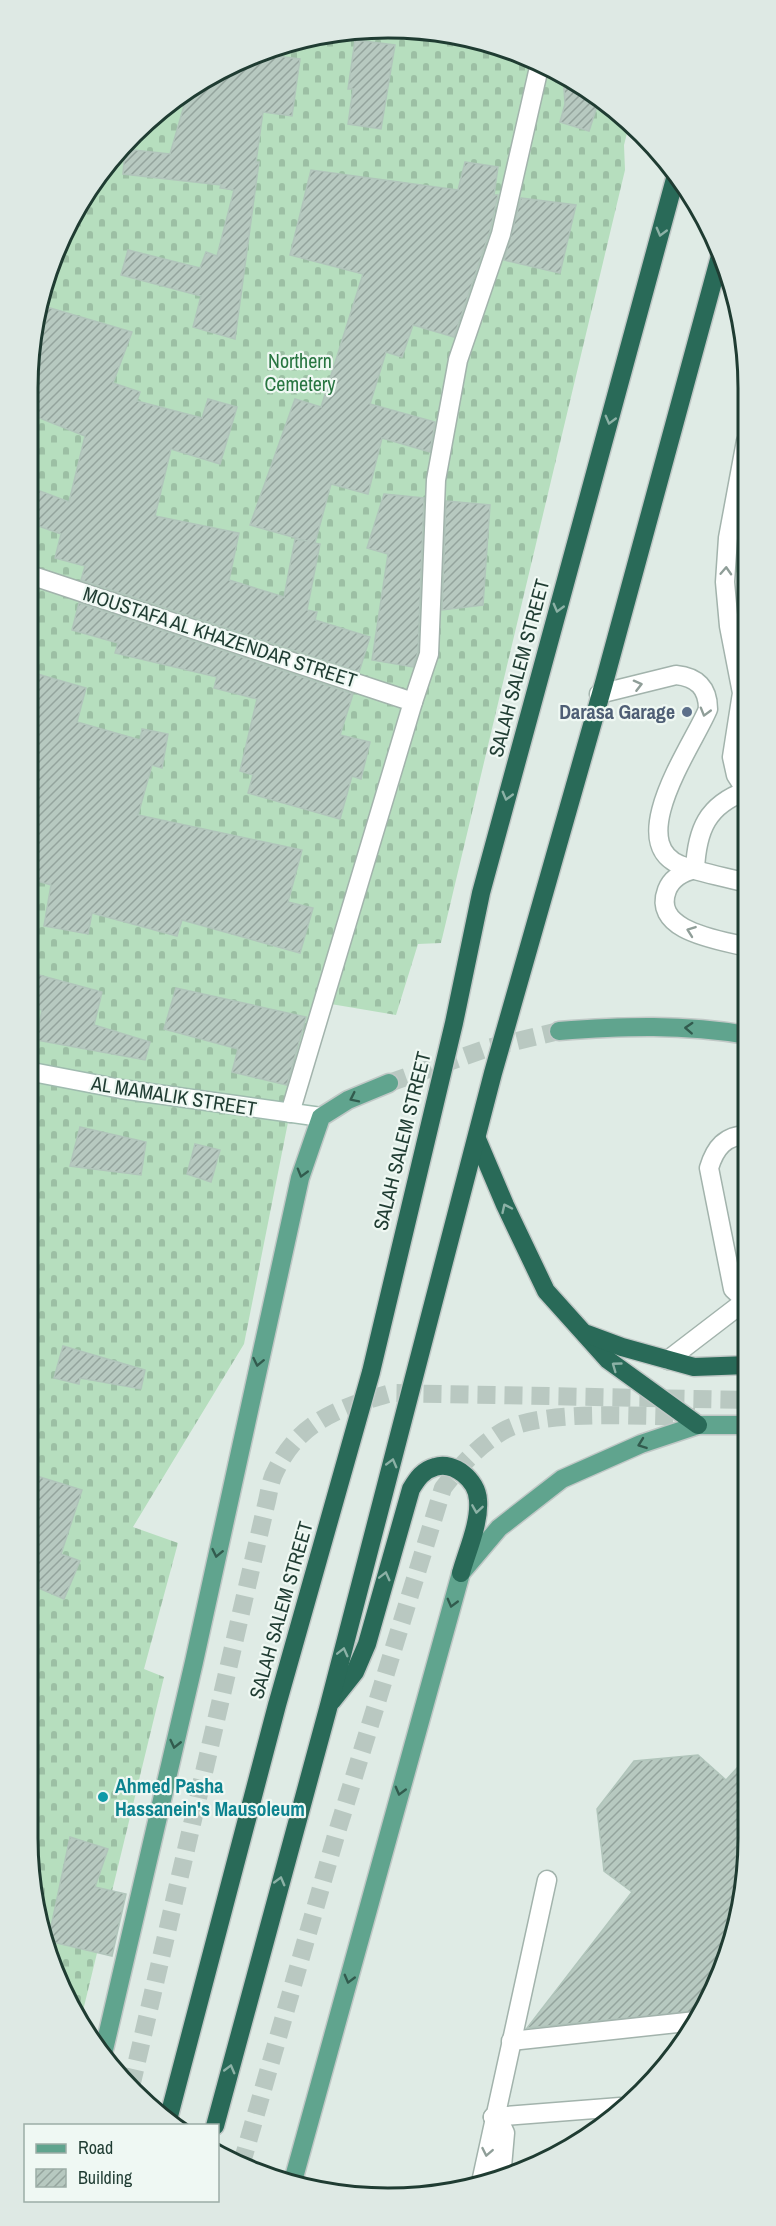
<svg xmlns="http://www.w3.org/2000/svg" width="776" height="2226" font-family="'Archivo Narrow',sans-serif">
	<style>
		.green { fill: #b6debe }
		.cemetery { fill: url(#cemetery-stones) }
		.building { fill: url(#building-hatch); stroke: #b1c5bb; stroke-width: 1.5 }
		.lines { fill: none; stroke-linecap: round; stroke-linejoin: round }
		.primary-tunnel { stroke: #b9c8c1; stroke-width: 18; stroke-dasharray: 18 9; stroke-linecap: butt }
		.lane-casing { stroke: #a2b3ac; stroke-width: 21 }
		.street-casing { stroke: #a2b3ac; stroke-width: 21 }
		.secondary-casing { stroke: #9fbbaf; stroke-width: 21 }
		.primary-casing { stroke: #c0c8c6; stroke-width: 21 }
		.highway-casing { stroke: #c0c8c6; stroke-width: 21 }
		.lane { stroke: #fff; stroke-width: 18 }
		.street { stroke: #fff; stroke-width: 18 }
		.secondary { stroke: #fff; stroke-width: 18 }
		.primary { stroke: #60a48e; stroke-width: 18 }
		.highway { stroke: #296a58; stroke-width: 18 }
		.oneway { stroke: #8cb1a6 }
		.oneway2 { stroke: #8f9e98 }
		.oneway3 { stroke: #325b4e }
		.service-dot { fill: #5c6f8a; stroke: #eff8f3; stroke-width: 2 }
		.culture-dot { fill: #0f9aa8; stroke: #eff8f3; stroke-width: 2 }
		.labels { text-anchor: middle; stroke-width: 4.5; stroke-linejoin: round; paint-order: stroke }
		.park-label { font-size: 20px; fill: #277540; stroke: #eff8f3 }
		.street-label { font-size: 20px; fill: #1f3c32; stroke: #eff8f3 }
		.service-label { font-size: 20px; font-weight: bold; fill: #4e5e75; stroke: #eff8f3; text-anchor: end }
		.culture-label { font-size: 20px; font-weight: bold; fill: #0d838f; stroke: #eff8f3; text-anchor: start }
		.rim { fill: none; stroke: #1f3c32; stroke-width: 3 }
	</style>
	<defs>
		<pattern id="cemetery-stones" width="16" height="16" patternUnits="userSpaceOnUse" patternTransform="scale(1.5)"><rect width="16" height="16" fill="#b6debe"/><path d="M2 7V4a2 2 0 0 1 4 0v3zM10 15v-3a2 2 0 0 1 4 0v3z" fill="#9cbfa4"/></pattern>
		<pattern id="building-hatch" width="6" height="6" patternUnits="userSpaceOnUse" patternTransform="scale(1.5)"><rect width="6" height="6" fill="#b7c9c0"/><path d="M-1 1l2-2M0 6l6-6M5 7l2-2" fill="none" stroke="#94a49d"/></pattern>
	</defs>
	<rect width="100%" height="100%" fill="#dfebe5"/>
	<polygon class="green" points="746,497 746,574 728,571"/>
	<polygon class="cemetery" points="341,30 481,39 569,76 629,125 624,145 625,170 441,943 418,944 396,1015 319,1002 295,1087 244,1344 133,1527 178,1543 144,1669 164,1677 81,2019 54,1976 27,1838 27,388 39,295 101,169 207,76"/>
	<g class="building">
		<polygon points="355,40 395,45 381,129 348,124 353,89 348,89"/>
		<polygon points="268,55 300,59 292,116 263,112 256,162 259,162 235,339 193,327 201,296 121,275 128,250 200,268 206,252 217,256 234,190 220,188 221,185 123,174 125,149 170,154 188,92 207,76"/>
		<polygon points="563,73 599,100 589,131 560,122 565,104"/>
		<polygon points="465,162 498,167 494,195 498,195 490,231 454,337 413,325 402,357 386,352 370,404 435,422 430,452 382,438 368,494 331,484 315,543 320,544 307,610 317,612 315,620 370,637 359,672 81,580 85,566 55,558 61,534 27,522 27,486 69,502 85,436 27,413 27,388 35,328 43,306 132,332 113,383 140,392 137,401 202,418 208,399 237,407 220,464 171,449 155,516 239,533 229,580 284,597 295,539 307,541 250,525 295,399 321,407 363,274 290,255 311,170 458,190"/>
		<polygon points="521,198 576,205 560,273 504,260"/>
		<polygon points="384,494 424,498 418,652 413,667 372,660 388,554 367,548"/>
		<polygon points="446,501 490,505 483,605 442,610"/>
		<polygon points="79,603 353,694 340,735 370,742 361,779 352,776 340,819 248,793 253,775 240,771 257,699 214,688 217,677 115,653 118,643 72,630"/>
		<polygon points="27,671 86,688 77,722 140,740 142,729 168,734 162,768 152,765 138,815 302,850 288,902 313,908 300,953 182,920 177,936 92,913 88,934 44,926 51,885 27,878"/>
		<polygon points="35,974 102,992 94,1025 150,1042 145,1060 36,1040 42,1010 27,1006"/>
		<polygon points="176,988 306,1017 287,1085 232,1072 238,1049 164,1029"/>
		<polygon points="80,1127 146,1142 141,1175 70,1166"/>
		<polygon points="195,1144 220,1150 211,1182 187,1174"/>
		<polygon points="63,1346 145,1370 141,1389 80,1378 79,1384 54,1378"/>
		<polygon points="27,1473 82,1490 61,1554 80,1561 64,1599 27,1583"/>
		<polygon points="698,1755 726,1780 749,1755 749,1838 737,1931 701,2011 527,2028 632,1892 604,1871 597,1809 634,1761"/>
		<polygon points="70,1837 108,1849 95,1887 126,1894 112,1956 48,1941"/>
	</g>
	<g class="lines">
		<g class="primary-tunnel">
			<polyline points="389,1083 488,1048 559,1031"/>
			<path d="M131 2087 266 1505C269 1494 270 1480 276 1470 300 1420 342 1407 391 1393L748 1400"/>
			<path d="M241 2166 337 1832 443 1488C461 1465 478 1446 503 1431 543 1408 647 1417 695 1417"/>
		</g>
		<g class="lane-casing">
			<g id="lane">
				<polyline points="746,441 728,538 725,582 729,626 742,693 732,757 736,775 747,792"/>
				<path d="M599 694 676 675C697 677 708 688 708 709 695 742 623 841 680 865 701 873 725 877 747 883"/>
				<polyline points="413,702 429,654 436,480 458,360 501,234 540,63"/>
				<path d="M695 869C683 872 672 877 667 890 651 932 721 940 747 947"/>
				<path d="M695 869C697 830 707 805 746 791"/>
				<path d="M748 1135C725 1135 715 1148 709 1168L733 1289 748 1303"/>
				<polyline points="668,1360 745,1301"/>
				<polyline points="511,2041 696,2021"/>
				<polyline points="493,2117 620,2107"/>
				<polyline points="493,2117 499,2120 505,2133 501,2178"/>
				<polyline points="480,2187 547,1880"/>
			</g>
		</g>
		<g class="street-casing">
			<polyline id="street" points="27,574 413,702 290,1113"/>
		</g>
		<g class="secondary-casing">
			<polyline id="secondary" points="27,1071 121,1089 321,1117"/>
		</g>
		<g class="primary-casing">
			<g id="primary">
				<path d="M559 1031C623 1026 684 1024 747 1035"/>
				<polyline points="103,2054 194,1662 300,1178 321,1117 348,1100 389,1083"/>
				<polyline points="293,2181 461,1573 499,1528 562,1479 641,1444 698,1425 748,1425"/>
			</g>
		</g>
		<g class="highway-casing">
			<g id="highway">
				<polyline points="477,1139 505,1205 546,1291 608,1360 698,1425"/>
				<polyline points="587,1334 622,1347 694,1367 748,1365"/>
				<path d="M332 1701 355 1672 367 1644 411 1489C417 1479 423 1470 435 1467 454 1461 477 1480 478 1500 480 1523 467 1551 461 1573"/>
				<polyline points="169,2116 277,1705 371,1372 454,1023 481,893 676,175"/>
				<polyline points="215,2126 329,1705 493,1073 604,683 720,256"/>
			</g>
		</g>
		<use href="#lane" class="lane"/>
		<use href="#street" class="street"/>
		<use href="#secondary" class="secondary"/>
		<use href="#primary" class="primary"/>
		<use href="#highway" class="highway"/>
	</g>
	<defs><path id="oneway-chevron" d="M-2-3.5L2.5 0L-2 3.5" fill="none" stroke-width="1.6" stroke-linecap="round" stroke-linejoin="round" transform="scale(1.5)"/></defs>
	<g class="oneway">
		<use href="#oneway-chevron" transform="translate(661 232) rotate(105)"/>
		<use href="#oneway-chevron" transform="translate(610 420) rotate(105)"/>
		<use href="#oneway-chevron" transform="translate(558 608) rotate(105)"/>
		<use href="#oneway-chevron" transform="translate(507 796) rotate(105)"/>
		<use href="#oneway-chevron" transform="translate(506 1208) rotate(-115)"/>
		<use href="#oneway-chevron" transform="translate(616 1366) rotate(-144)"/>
		<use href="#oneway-chevron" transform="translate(392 1463) rotate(-75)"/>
		<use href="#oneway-chevron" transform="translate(477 1509) rotate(99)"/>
		<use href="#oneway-chevron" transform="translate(385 1576) rotate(-76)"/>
		<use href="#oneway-chevron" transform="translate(343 1652) rotate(-76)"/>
		<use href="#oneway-chevron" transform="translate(280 1881) rotate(-75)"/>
		<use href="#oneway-chevron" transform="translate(230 2069) rotate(-75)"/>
	</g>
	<g class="oneway2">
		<use href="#oneway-chevron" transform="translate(726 571) rotate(-87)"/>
		<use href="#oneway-chevron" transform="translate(638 685) rotate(-14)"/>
		<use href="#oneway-chevron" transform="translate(705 712) rotate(106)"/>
		<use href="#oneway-chevron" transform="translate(691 931) rotate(-160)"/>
		<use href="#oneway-chevron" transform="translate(487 2152) rotate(101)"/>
	</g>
	<g class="oneway3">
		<use href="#oneway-chevron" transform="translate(689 1028) rotate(-177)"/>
		<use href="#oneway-chevron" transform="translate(354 1098) rotate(154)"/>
		<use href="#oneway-chevron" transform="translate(302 1173) rotate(106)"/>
		<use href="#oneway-chevron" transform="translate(258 1362) rotate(102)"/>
		<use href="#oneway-chevron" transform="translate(642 1444) rotate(160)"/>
		<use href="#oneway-chevron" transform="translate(217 1553) rotate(102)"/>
		<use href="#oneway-chevron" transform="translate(452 1603) rotate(105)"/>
		<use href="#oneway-chevron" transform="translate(175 1744) rotate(103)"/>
		<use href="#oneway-chevron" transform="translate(400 1791) rotate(105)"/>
		<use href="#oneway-chevron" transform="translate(349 1979) rotate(105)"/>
	</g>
	<circle class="service-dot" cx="687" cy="712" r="6"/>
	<circle class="culture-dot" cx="103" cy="1797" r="6"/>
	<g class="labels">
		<g class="park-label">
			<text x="300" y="368">Northern<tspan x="300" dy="23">Cemetery</tspan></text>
		</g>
		<g class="street-label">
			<text transform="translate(220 637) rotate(18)" y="7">MOUSTAFA AL KHAZENDAR STREET</text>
			<text transform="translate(519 668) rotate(-75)" y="7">SALAH SALEM STREET</text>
			<text transform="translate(174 1096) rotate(9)" y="7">AL MAMALIK STREET</text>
			<text transform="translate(402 1141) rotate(-76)" y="7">SALAH SALEM STREET</text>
			<text transform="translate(281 1610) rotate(-74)" y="7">SALAH SALEM STREET</text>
		</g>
		<g class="service-label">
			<text x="675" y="719">Darasa Garage</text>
		</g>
		<g class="culture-label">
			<text x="115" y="1793">Ahmed Pasha<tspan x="115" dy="23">Hassanein's Mausoleum</tspan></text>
		</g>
	</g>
	<path d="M0 0H776V2226H0ZM388 38H388A350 350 0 0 1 738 388V1838A350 350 0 0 1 388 2188H388A350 350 0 0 1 38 1838V388A350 350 0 0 1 388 38Z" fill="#dee9e4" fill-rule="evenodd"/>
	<path class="rim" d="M388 38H388A350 350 0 0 1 738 388V1838A350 350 0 0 1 388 2188H388A350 350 0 0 1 38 1838V388A350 350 0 0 1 388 38Z"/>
	<rect x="24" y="2124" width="195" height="78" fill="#eff8f3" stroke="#9cada6" stroke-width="1.5"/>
	<rect x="36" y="2144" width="30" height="9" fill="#60a48e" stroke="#9cada6" stroke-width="1.5"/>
	<text x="78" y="2154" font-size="18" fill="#1f3c32">Road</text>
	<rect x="36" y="2169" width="30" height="18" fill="url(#building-hatch)" stroke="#9cada6" stroke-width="1.5"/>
	<text x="78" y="2184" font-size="18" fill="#1f3c32">Building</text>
</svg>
